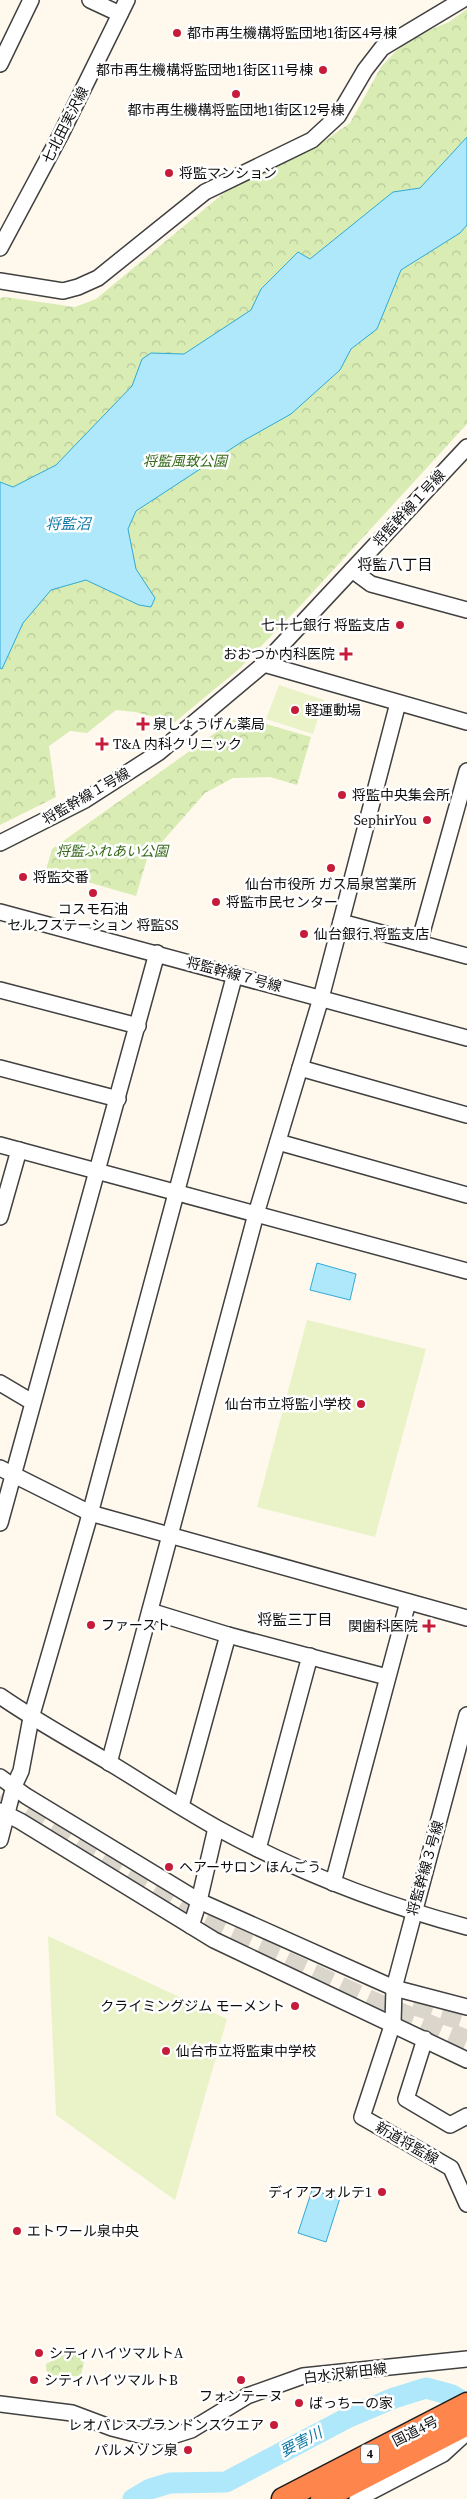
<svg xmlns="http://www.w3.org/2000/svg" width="467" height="2499" font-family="'Source Serif 4','Noto Sans JP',serif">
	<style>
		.park { fill: url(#park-crowns) }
		.pitch { fill: #e9f3c7 }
		.water { fill: #aee8fa; stroke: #30aad6 }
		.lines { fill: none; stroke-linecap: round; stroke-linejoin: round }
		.river { stroke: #aee8fa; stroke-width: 21 }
		.major-tunnel { stroke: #dbd6cb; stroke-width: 20; stroke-dasharray: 20 10; stroke-linecap: butt }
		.minor-casing { stroke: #404040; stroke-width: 18 }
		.highway-casing { stroke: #1e1e1e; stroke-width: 25 }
		.minor { stroke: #fff; stroke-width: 15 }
		.highway { stroke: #fe864c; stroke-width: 22 }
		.poi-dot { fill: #c61c3a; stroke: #fff; stroke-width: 2 }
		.labels { text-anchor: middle; stroke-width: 5; stroke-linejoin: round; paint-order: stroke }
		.shield { fill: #fff; stroke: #565656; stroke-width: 1 }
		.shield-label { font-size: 12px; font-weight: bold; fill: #0d0d0d }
		.poi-label { font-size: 14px; fill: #0d0d0d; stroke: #fff; text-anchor: start }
		.street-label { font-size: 14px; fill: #0d0d0d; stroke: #fff }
		.park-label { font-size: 14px; font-style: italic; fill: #346919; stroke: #fff }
		.water-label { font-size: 15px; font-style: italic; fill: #0e78a7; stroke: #fff }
		.neighbourhood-label { font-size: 15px; fill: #0d0d0d; stroke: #fff }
	</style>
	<defs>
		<pattern id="park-crowns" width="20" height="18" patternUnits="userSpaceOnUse" patternTransform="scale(1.25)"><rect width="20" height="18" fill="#d8ecb4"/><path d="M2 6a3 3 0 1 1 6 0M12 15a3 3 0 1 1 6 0" fill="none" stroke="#b8c99a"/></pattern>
	</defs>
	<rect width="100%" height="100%" fill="#fff9ed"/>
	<g class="park">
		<polygon points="467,9 467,424 302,604 239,669 175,722 135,712 116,710 87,733 70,731 49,746 56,797 0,825 0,298 5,297 75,307 96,299 225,192 320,144 350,123 381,67 395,52 413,37 449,22"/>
		<polygon points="239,716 311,737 297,785 270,777 233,778 205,793 147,859 136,896 46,870 52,849"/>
		<polygon points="63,2355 85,2355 81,2376 47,2377 46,2364"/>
	</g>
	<g class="pitch">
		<polygon points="279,685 324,700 313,734 266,719"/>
		<polygon points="307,1320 426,1349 375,1537 257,1507"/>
		<polygon points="48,1936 227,2019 175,2200 56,2115"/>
	</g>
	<g class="water">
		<polygon points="467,137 467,225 460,233 401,270 377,329 351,349 340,370 291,414 243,441 136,511 128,529 136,569 155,598 151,607 139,605 86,580 51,590 23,623 2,669 0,668 0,482 13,487 56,465 132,386 142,359 151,353 184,354 251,310 261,289 298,252 310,259 393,192 420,188"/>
		<polygon points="317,1263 356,1274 350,1300 310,1290"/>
		<polygon points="312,2190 340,2198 326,2242 298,2233"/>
	</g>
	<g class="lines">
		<polyline class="river" points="133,2499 150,2489 170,2483 226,2482 349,2417 394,2398 426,2388 452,2395 467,2404"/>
		<g class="major-tunnel">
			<polyline points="0,1797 191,1917 372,2001 467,2040"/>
			<polyline points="413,2005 467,2022"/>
		</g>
		<g class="minor-casing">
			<g id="minor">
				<polyline points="90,0 120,14"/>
				<polyline points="0,64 31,0"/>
				<polyline points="0,248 61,134 127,0"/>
				<polyline points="0,281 63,291 78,287 98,278 205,192 312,140 338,116 365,70 382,48 462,0"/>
				<polyline points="352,570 371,584 467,610"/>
				<polyline points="264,664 467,722"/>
				<polyline points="0,843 85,800 158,753 264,664 467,447"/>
				<polyline points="0,912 467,1038"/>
				<polyline points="341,922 467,956"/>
				<polyline points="419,943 467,771"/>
				<polyline points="0,990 138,1026"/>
				<polyline points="0,1068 118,1099"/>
				<polyline points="300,1068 467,1115"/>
				<polyline points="278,1142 467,1195"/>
				<polyline points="0,1145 467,1271"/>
				<polyline points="0,1217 19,1150"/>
				<polyline points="0,1383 32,1402"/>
				<polyline points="0,1468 90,1513 467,1618"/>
				<polyline points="0,1523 157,953"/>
				<polyline points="150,1611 228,1635 387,1677"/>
				<path d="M0 1696C36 1721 73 1741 110 1763 146 1785 181 1808 217 1828 296 1871 380 1904 467 1927"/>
				<polyline points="467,1715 394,1988 393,2023 362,2117 451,2168 467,2204"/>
				<polyline points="109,1763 256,1214 321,998 398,703"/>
				<polyline points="0,1777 26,1796 199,1901 394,1988 467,2007"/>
				<polyline points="181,1806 228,1635"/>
				<polyline points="0,1811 20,1821 214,1940 467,2060"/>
				<polyline points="0,1840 14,1786 21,1771 31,1718 87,1525 235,974"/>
				<polyline points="258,1849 310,1656"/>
				<polyline points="333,1883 408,1602"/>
				<polyline points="191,1926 199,1901 216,1828"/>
				<polyline points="425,2039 406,2099 450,2125 467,2116"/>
				<polyline points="0,2404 72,2413 112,2428 143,2436 169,2437 191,2430 247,2396 303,2376 467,2359"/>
				<polyline points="357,2499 443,2454 467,2432"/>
			</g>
		</g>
		<g class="highway-casing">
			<g id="highway">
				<polyline points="283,2499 467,2404"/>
				<polyline points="322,2499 467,2424"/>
			</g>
		</g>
		<use href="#minor" class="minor"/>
		<use href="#highway" class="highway"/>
	</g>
	<g class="poi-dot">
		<circle cx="177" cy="33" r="5"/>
		<circle cx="323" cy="70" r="5"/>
		<circle cx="236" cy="94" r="5"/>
		<circle cx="169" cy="173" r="5"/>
		<circle cx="400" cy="625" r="5"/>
		<path d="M343.5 646.5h5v5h5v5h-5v5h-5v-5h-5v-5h5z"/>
		<circle cx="295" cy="710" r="5"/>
		<path d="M140.5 716.5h5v5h5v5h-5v5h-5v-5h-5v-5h5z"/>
		<path d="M99.5 736.5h5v5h5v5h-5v5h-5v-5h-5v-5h5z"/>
		<circle cx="342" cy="795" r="5"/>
		<circle cx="427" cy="820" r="5"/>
		<circle cx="331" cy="868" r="5"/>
		<circle cx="23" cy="877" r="5"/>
		<circle cx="93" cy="893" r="5"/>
		<circle cx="216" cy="902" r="5"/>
		<circle cx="304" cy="934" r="5"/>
		<circle cx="361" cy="1404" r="5"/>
		<circle cx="91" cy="1625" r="5"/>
		<path d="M426.5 1618.5h5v5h5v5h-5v5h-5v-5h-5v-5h5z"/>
		<circle cx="169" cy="1867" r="5"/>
		<circle cx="295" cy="2006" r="5"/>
		<circle cx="166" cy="2051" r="5"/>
		<circle cx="382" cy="2192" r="5"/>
		<circle cx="17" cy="2231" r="5"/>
		<circle cx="39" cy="2353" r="5"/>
		<circle cx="34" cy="2380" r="5"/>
		<circle cx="241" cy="2380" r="5"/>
		<circle cx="299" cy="2403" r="5"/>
		<circle cx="274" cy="2425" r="5"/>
		<circle cx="188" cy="2450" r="5"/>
	</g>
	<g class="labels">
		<rect class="shield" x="361" y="2444.5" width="18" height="19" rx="4"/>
		<g class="shield-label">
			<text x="370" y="2458">4</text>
		</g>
		<g class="poi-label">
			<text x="187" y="38">都市再生機構将監団地1街区4号棟</text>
			<text x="313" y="75" text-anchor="end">都市再生機構将監団地1街区11号棟</text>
			<text x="236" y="115" text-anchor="middle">都市再生機構将監団地1街区12号棟</text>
			<text x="179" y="178">将監マンション</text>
			<text x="390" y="630" text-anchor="end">七十七銀行 将監支店</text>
			<text x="335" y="659" text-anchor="end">おおつか内科医院</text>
			<text x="305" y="715">軽運動場</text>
			<text x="153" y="729">泉しょうげん薬局</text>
			<text x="113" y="749">T&amp;A 内科クリニック</text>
			<text x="352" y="800">将監中央集会所</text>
			<text x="417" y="825" text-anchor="end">SephirYou</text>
			<text x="33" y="882">将監交番</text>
			<text x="331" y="889" text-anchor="middle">仙台市役所 ガス局泉営業所</text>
			<text x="226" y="907">将監市民センター</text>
			<text x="93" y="914" text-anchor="middle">コスモ石油<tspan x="93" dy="16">セルフステーション 将監SS</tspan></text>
			<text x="314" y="939">仙台銀行 将監支店</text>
			<text x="351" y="1409" text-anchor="end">仙台市立将監小学校</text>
			<text x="101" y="1630">ファースト</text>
			<text x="418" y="1631" text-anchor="end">関歯科医院</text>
			<text x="179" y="1872">ヘアーサロン ほんごう</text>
			<text x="285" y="2011" text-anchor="end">クライミングジム モーメント</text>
			<text x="176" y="2056">仙台市立将監東中学校</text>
			<text x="372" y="2197" text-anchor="end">ディアフォルテ1</text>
			<text x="27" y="2236">エトワール泉中央</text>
			<text x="49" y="2358">シティハイツマルトA</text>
			<text x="44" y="2385">シティハイツマルトB</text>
			<text x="241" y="2401" text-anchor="middle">フォンテーヌ</text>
			<text x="309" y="2408">ばっちーの家</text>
			<text x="264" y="2430" text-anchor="end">レオパレスブランドンスクエア</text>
			<text x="178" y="2455" text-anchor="end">パルメゾン泉</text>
		</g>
		<g class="street-label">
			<text transform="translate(65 125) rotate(-63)" y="5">七北田実沢線</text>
			<text transform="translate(409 508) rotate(-47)" y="5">将監幹線１号線</text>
			<text transform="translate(86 796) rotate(-30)" y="5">将監幹線１号線</text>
			<text transform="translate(234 974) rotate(15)" y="5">将監幹線７号線</text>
			<text transform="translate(425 1868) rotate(-74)" y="5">将監幹線３号線</text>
			<text transform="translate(407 2143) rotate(30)" y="5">新道将監線</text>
			<text transform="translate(345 2373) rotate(-7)" y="5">白水沢新田線</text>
			<text transform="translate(415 2431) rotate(-27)" y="5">国道4号</text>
		</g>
		<g class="park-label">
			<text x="185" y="466">将監風致公園</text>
			<text x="112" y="856">将監ふれあい公園</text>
		</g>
		<g class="water-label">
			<text x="68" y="529">将監沼</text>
			<text transform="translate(301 2442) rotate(-28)" y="5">要害川</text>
		</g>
		<g class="neighbourhood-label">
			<text x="395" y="570">将監八丁目</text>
			<text x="295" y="1625">将監三丁目</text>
		</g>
	</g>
</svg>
